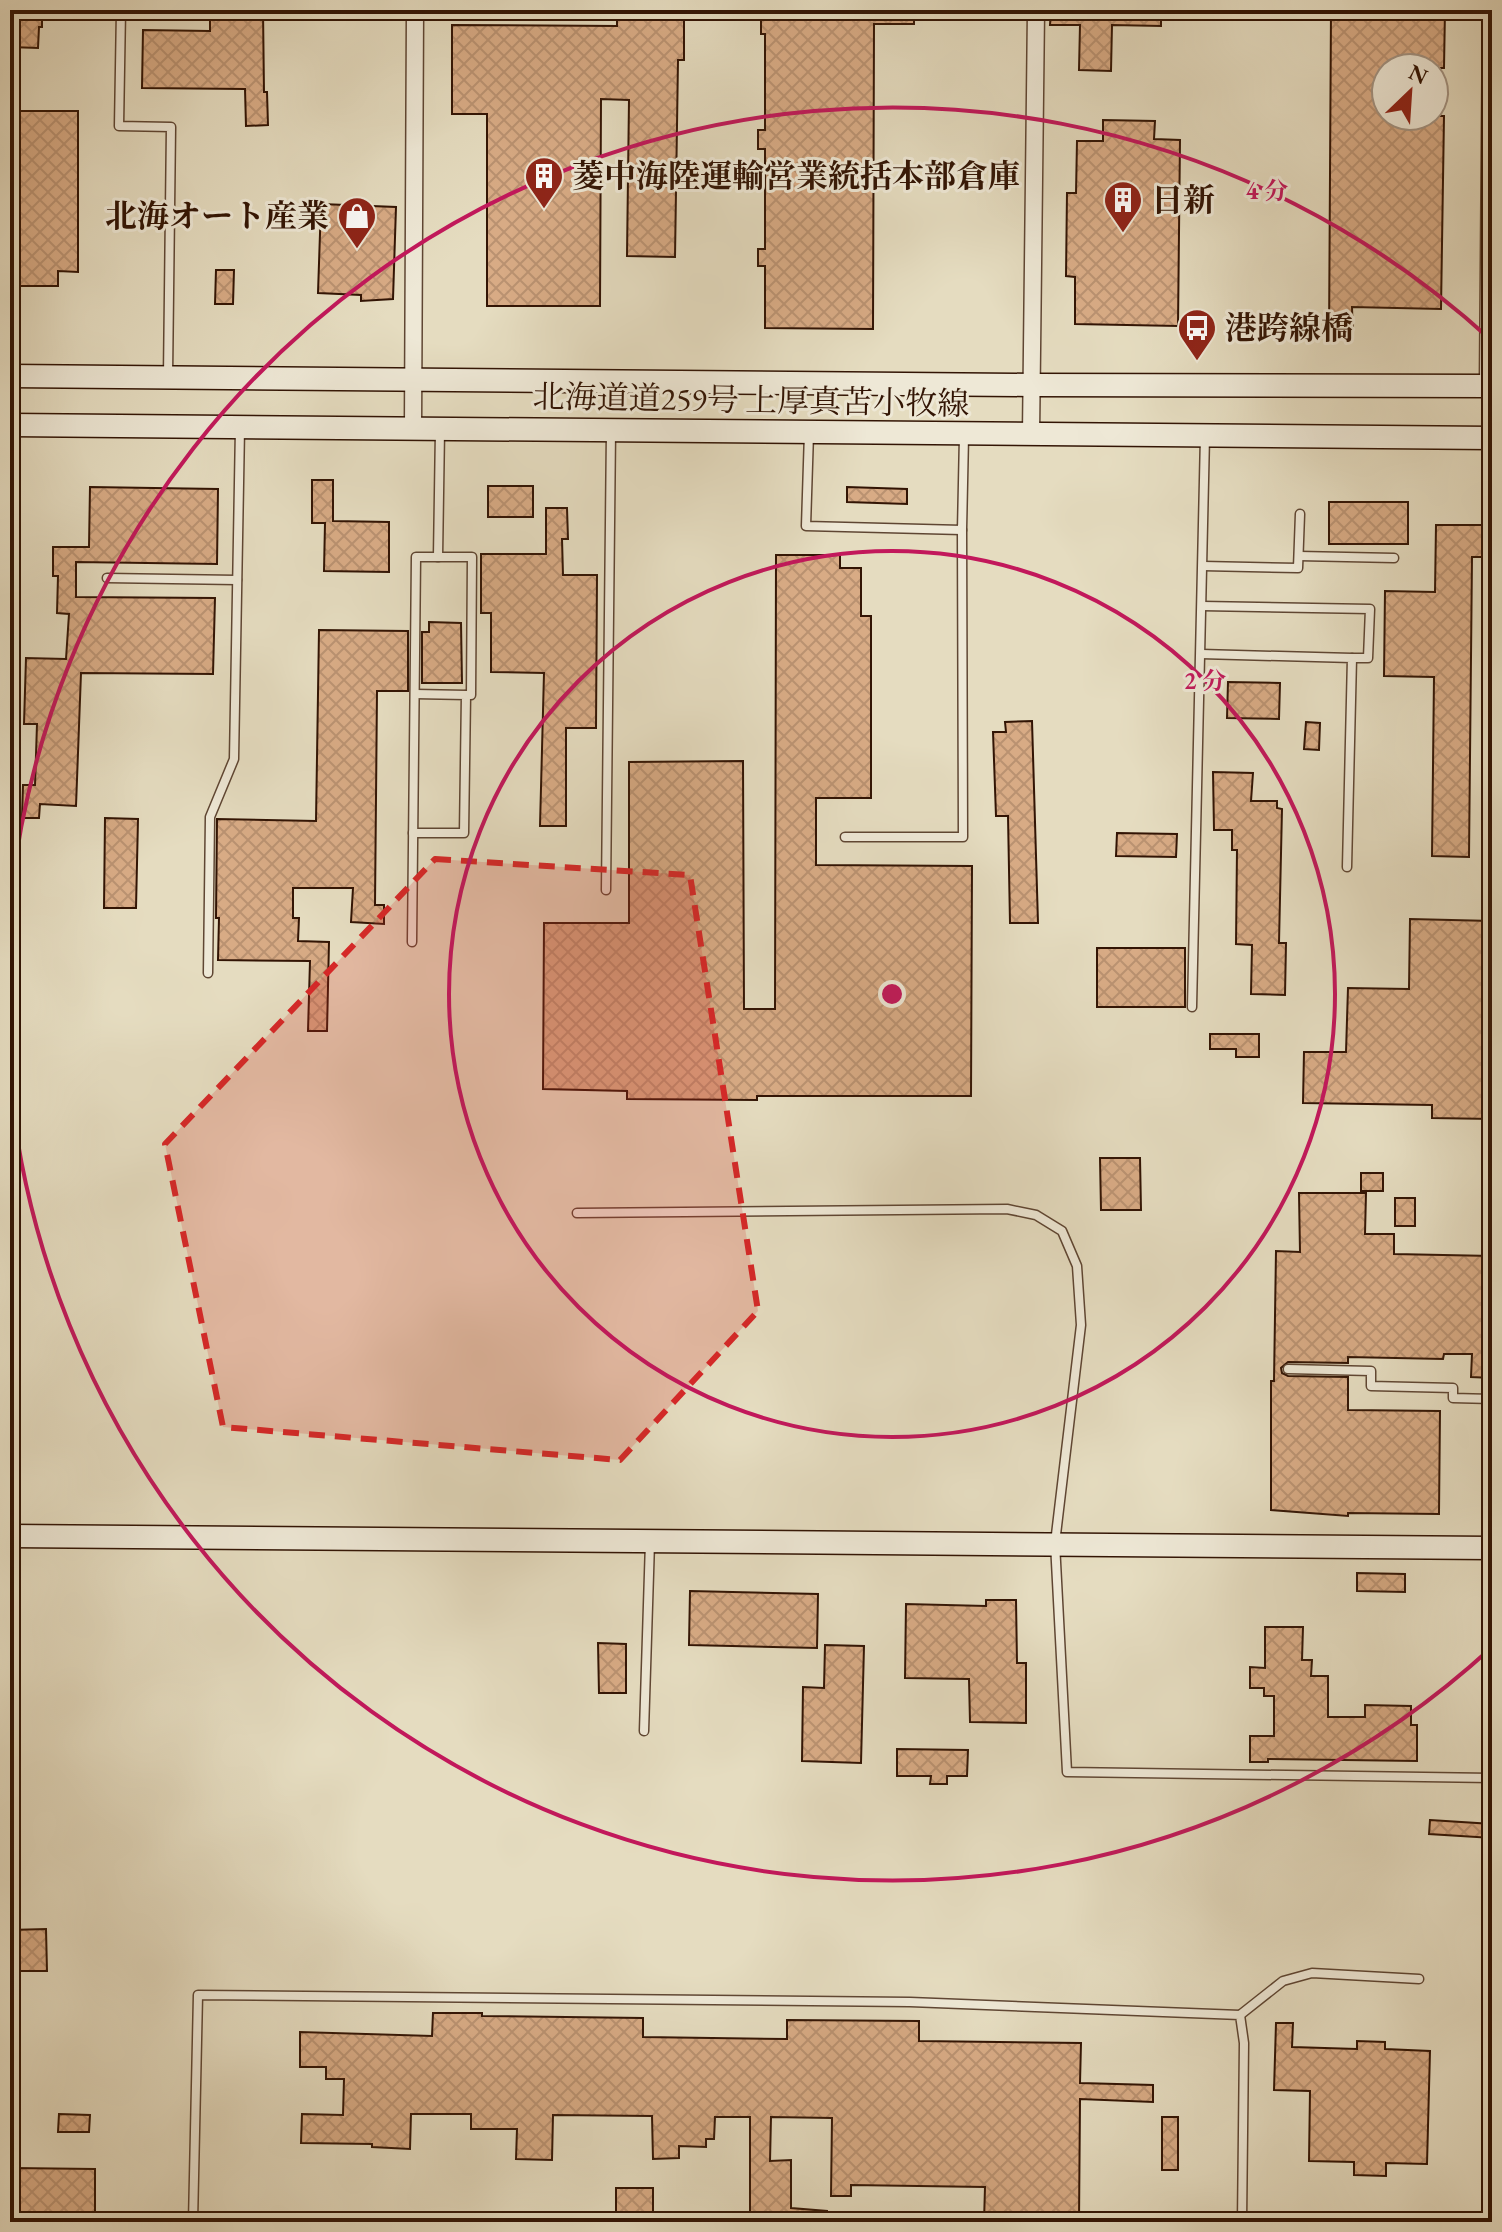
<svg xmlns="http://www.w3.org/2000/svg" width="1502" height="2232" font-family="'EB Garamond','Noto Serif JP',serif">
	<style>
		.building { fill: url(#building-cross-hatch); stroke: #321404; stroke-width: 2 }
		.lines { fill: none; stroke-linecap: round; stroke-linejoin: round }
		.lane-casing { stroke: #5f4633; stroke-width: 11 }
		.street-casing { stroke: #5f4633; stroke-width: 19 }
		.secondary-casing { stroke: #321404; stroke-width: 25 }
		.lane { stroke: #eee8d6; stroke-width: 8 }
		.street { stroke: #eee8d6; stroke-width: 16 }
		.secondary { stroke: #eee8d6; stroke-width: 22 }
		.marked { fill: #d62828; fill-opacity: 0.2; stroke: #d62828; stroke-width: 6; stroke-dasharray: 16 10; stroke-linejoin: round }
		.ring { fill: none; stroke: #c2185b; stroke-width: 4 }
		.labels { text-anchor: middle; stroke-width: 6; stroke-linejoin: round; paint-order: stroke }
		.poi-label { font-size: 32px; font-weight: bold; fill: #321404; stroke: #eee8d6; text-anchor: start }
		.street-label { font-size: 32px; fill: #321404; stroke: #eee8d6 }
		.centre { fill: #c2185b; stroke: #eee8d6; stroke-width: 4 }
		.ring-label { font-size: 24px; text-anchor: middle; font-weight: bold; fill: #c2185b; stroke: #eee8d6; stroke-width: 6; stroke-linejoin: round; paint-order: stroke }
	</style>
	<defs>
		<pattern id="building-cross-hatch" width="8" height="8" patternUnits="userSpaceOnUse" patternTransform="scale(2)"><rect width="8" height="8" fill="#d8ab85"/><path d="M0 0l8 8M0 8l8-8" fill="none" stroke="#ba9271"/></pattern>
	</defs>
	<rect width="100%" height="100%" fill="#e5dcc0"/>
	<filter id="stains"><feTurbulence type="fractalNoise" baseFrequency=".0025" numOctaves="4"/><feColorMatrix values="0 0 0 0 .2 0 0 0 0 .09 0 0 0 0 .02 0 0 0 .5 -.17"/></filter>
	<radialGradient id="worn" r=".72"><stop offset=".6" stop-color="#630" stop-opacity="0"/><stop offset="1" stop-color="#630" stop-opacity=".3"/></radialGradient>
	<g class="building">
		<polygon points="10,10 42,10 42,27 39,27 38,48 10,47"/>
		<polygon points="210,10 263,10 264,92 267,92 268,125 246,126 245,89 142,88 143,30 210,31"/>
		<polygon points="617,10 684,11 684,60 678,60 675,257 627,256 629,100 601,99 600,306 487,306 487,114 452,114 452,25 617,26"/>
		<polygon points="766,10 914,10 914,24 874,24 873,329 765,328 765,266 758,266 758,249 765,249 765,149 758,149 758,130 765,130 765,34 761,34 761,15 766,15"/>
		<polygon points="1051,10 1161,10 1161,26 1112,25 1111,71 1079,70 1080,25 1050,25"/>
		<polygon points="1331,10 1445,10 1444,68 1386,68 1386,116 1444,116 1441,309 1352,307 1353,339 1329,339"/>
		<polygon points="10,111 78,111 78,272 58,271 58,286 10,286"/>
		<polygon points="1103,120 1155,121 1154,139 1180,140 1178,326 1075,324 1075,277 1066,276 1067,193 1076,193 1077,141 1103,141"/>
		<polygon points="321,204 396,207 393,299 361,301 361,295 318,293"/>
		<polygon points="216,270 234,270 233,304 215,304"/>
		<polygon points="312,480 333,480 333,521 389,522 389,572 324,571 325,523 312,523"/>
		<rect x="488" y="486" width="45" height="31"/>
		<polygon points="90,487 218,489 217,564 76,562 76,597 215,598 213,674 81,673 76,806 40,804 39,818 22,818 23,785 35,785 37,724 24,724 26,658 66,659 69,614 57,613 58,576 53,576 53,547 89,547"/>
		<polygon points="847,487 907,489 907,504 847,502"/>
		<rect x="1329" y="502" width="79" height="42"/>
		<polygon points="546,508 567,508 568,539 562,539 563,575 597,575 596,728 566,728 566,826 540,826 544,673 491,672 491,613 481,613 481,554 546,554"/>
		<polygon points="1436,525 1492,525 1492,557 1472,557 1469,857 1432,856 1434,677 1384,676 1385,591 1435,592"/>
		<polygon points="776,555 840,555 840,568 861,568 861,616 871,616 871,798 816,798 816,865 972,866 971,1096 757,1096 757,1100 627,1099 627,1091 543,1089 544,923 629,923 629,762 743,761 744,1009 775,1009"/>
		<polygon points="429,622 461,623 462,683 422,683 422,632 429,632"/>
		<polygon points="319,630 408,631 408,691 377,691 375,905 384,905 384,924 351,922 353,888 293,888 293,918 299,918 298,941 329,942 327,1031 308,1031 310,961 218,960 219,918 216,918 217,819 316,821"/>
		<polygon points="1228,682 1280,683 1279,719 1227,718"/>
		<polygon points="1032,721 1038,923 1010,923 1008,816 996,816 993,732 1006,732 1005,722"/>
		<polygon points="1306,722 1320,723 1319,750 1304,749"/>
		<polygon points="1213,772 1253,773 1251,801 1277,801 1277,808 1282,809 1279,943 1286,943 1285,995 1251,994 1252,945 1236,944 1237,850 1232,850 1232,830 1214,830"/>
		<polygon points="105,818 138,819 136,908 104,908"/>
		<polygon points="1117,833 1177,834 1176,857 1116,856"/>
		<polygon points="1410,919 1492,921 1492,1119 1432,1118 1432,1105 1303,1103 1304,1052 1346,1052 1348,988 1409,989"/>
		<rect x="1097" y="948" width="88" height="59"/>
		<polygon points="1210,1034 1259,1034 1259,1057 1236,1057 1236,1049 1210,1049"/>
		<polygon points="1100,1158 1140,1158 1141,1210 1101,1210"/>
		<rect x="1361" y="1173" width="22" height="18"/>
		<polygon points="1299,1193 1366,1193 1365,1234 1394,1234 1394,1254 1492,1256 1492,1378 1471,1377 1472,1354 1444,1354 1443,1359 1348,1357 1348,1363 1288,1362 1281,1368 1282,1373 1288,1376 1348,1377 1348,1410 1440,1411 1439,1514 1348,1513 1348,1516 1271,1510 1271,1381 1274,1381 1276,1251 1300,1252"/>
		<rect x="1395" y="1198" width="20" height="28"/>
		<polygon points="1357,1573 1405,1574 1405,1592 1357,1591"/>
		<polygon points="690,1591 818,1594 817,1648 689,1645"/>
		<polygon points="986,1600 1016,1600 1017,1663 1026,1663 1026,1723 970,1722 969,1679 905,1678 906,1604 986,1606"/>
		<polygon points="1265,1627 1303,1627 1302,1660 1312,1660 1311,1676 1328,1676 1328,1717 1365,1717 1365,1705 1411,1706 1411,1725 1417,1725 1417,1761 1268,1759 1268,1762 1250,1762 1250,1736 1274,1736 1274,1696 1264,1696 1264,1688 1250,1688 1250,1667 1265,1668"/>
		<polygon points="598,1643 626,1644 626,1693 599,1693"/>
		<polygon points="825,1645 864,1646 861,1763 802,1761 803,1687 824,1688"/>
		<polygon points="897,1749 968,1750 967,1776 947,1776 947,1784 930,1784 931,1776 897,1776"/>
		<polygon points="1430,1820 1492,1824 1492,1838 1429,1834"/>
		<polygon points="46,1929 47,1971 10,1971 10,1930"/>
		<polygon points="433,2013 482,2013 482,2016 643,2018 643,2037 787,2039 787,2020 919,2021 919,2041 1081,2043 1080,2083 1153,2085 1153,2102 1080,2099 1079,2222 984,2222 985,2187 851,2185 851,2196 831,2196 832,2118 771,2117 770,2161 791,2160 791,2208 827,2211 827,2222 750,2222 750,2117 715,2117 714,2139 706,2139 706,2147 679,2146 679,2158 653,2159 652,2116 553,2115 552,2160 516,2159 517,2129 471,2129 471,2114 411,2114 410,2149 372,2147 372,2144 301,2143 302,2114 343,2115 344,2079 326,2079 326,2067 300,2067 300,2032 432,2036"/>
		<polygon points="1276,2023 1293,2023 1292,2047 1357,2049 1357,2041 1385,2042 1385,2049 1430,2051 1427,2164 1386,2163 1386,2176 1354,2175 1354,2162 1309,2161 1310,2091 1274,2090"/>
		<polygon points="59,2114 90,2115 89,2132 58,2132"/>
		<rect x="1162" y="2117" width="16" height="53"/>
		<polygon points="13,2168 95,2169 95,2222 13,2222"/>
		<rect x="616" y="2188" width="37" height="34"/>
	</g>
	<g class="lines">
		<g class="lane-casing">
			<g id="lane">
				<polyline points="121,10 119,126 171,127 168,376"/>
				<polyline points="1484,385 1487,17"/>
				<polyline points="809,433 806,526 962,530 964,436"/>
				<polyline points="10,522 15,426"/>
				<polyline points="1299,556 1394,558"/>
				<polyline points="438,557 472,557 471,695 466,695"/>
				<polyline points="1203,566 1298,568 1300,514"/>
				<polyline points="107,578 237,580"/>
				<polyline points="1202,606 1370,609 1368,658 1352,658"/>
				<polyline points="1201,654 1352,658 1347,867"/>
				<polyline points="413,833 464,833 466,695 415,694"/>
				<polyline points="845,837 963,837 962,530"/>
				<polyline points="606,890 611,431"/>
				<polyline points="412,942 416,557 438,557 440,430"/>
				<polyline points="208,973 210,817 234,759 240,428"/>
				<polyline points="1192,1007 1205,436"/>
				<polyline points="577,1213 1007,1209 1036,1215 1062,1231 1077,1266 1081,1325 1055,1543 1067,1772 1492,1778"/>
				<polyline points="1288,1369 1371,1371 1371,1386 1453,1388 1453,1398 1492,1399"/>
				<polyline points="644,1731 650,1542"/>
				<polyline points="1240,2015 1283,1981 1312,1973 1419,1979"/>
				<polyline points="193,2222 198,1995 910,2002 1240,2015 1244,2043 1242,2222"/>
			</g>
		</g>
		<g class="street-casing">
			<g id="street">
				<polyline points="413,429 415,10"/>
				<polyline points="1031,434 1036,10"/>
			</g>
		</g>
		<g class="secondary-casing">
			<g id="secondary">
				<polyline points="10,376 1031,385 1492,386"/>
				<polyline points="10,425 1492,438"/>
				<polyline points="10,1536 1492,1548"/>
			</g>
		</g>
		<use href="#lane" class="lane"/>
		<use href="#street" class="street"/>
		<use href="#secondary" class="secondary"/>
	</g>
	<path class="marked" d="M435 859 690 875 758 1311 620 1460 223 1427 165 1144Z"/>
	<g class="ring">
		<circle cx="892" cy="994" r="443"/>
		<path d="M1491 1648A887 887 0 0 1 11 1094M11 894A887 887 0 0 1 1491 340"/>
	</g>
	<defs>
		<g id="building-pin" transform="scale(2)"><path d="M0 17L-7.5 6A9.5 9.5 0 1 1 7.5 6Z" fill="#8f2418" stroke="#eee8d6"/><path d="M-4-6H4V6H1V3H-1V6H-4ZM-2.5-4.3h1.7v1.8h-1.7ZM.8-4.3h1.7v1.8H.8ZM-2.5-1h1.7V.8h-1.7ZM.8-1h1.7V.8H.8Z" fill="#fff"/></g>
		<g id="shop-pin" transform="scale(2)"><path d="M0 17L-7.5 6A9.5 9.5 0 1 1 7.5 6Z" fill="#8f2418" stroke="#eee8d6"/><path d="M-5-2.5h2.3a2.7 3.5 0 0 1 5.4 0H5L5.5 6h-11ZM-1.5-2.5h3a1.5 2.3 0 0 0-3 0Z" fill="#fff"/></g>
		<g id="bus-pin" transform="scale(2)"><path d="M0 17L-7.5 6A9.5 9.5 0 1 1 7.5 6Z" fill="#8f2418" stroke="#eee8d6"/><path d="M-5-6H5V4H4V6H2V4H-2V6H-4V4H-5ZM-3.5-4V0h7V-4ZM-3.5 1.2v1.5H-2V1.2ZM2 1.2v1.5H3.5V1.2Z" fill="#fff"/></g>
	</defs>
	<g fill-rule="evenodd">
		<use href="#building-pin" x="544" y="176"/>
		<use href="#building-pin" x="1123" y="200"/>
		<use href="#shop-pin" x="357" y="216"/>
		<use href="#bus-pin" x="1197" y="328"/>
	</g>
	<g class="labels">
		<g class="poi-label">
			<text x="572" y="187">菱中海陸運輸営業統括本部倉庫</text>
			<text x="1151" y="211">日新</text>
			<text x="329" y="227" text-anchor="end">北海オート産業</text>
			<text x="1225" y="339">港跨線橋</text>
		</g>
		<g class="street-label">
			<text transform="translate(751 400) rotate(1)" y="11">北海道道259号 上厚真苫小牧線</text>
		</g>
	</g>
	<circle cx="892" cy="994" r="12" class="centre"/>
	<g class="ring-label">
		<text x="1267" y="199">4 分</text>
		<text x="1205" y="689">2 分</text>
	</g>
	<rect width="1502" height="2232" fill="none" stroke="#e5dcc0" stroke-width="40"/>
	<rect x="12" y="12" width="1478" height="2208" fill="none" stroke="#321404" stroke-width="4"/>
	<rect x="20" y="20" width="1462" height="2192" fill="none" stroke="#321404" stroke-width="2"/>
	<g transform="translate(1410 92) rotate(25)"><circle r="38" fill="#eee8d6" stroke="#a39382" stroke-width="2"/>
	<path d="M0-6L14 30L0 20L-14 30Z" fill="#8f2418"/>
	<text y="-12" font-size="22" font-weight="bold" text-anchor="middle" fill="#321404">N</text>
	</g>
	<rect width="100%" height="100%" filter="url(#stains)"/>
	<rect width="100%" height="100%" fill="url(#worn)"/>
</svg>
